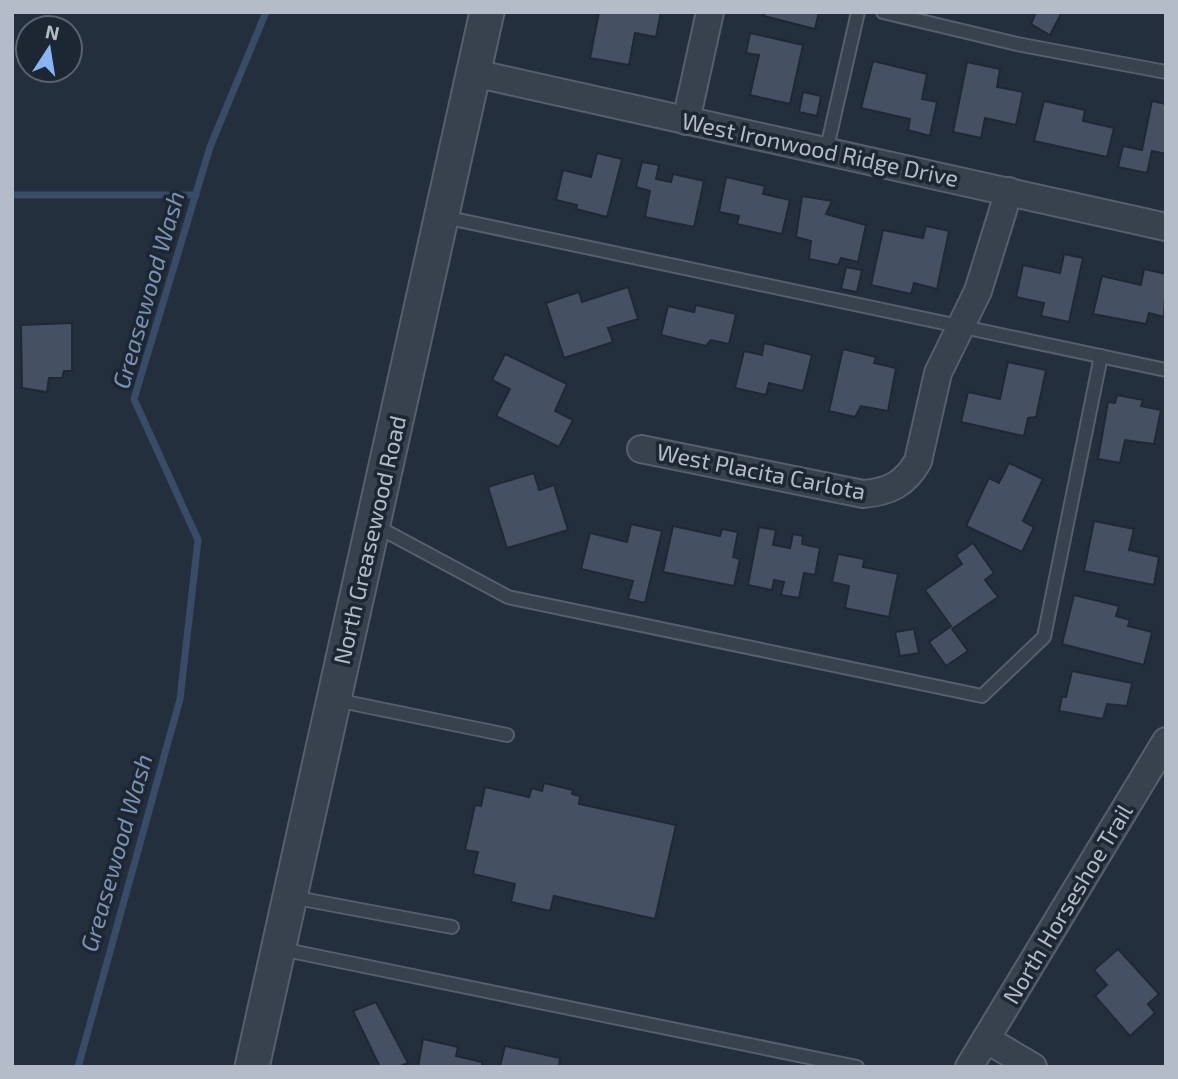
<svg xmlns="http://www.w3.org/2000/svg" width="1178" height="1079" font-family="'Exo 2',sans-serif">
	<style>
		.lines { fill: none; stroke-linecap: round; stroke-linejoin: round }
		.stream { stroke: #394c67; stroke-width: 7 }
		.building { fill: #455162; stroke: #1f2835; stroke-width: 2 }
		.service-casing { stroke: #565f6c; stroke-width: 16 }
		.minor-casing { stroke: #565f6c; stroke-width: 30 }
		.tertiary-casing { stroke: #565f6c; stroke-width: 37 }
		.service { stroke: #38414e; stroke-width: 12 }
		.minor { stroke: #38414e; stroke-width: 26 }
		.tertiary { stroke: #38414e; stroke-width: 33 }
		.labels { text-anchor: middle; stroke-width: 7; stroke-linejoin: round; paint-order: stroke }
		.street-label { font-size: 23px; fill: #b4bcc9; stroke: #1d2633 }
		.water-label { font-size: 24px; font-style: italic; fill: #7c92b1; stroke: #1d2633 }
	</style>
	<rect width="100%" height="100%" fill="#242f3e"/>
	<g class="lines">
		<g class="stream">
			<polyline points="12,195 196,195"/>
			<polyline points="78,1067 180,699 198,540 134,399 210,147 266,12"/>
		</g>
	</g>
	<g class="building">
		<polygon points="599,12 661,12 656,37 635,33 629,65 590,58"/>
		<polygon points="765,12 819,12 815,29 764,16"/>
		<polygon points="1036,12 1062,12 1050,35 1031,24"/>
		<polygon points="750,33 803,45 790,104 750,95 759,55 746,53"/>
		<polygon points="873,61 927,74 922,99 937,102 930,136 908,130 910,119 861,108"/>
		<polygon points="967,62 1000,69 997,87 1023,92 1016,125 985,118 981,138 953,132"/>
		<polygon points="803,92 821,96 817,116 799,112"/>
		<polygon points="1044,101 1085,110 1083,121 1114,128 1107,157 1034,141"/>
		<polygon points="1152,101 1166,104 1166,154 1152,151 1147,173 1118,167 1123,146 1142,150"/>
		<polygon points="597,153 622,159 607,217 576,209 577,205 556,200 563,170 591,177"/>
		<polygon points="642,162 659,165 656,179 671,182 673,174 704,181 694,227 645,217 650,191 636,187"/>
		<polygon points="726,177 765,186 763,194 790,200 782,234 737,224 739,216 719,212"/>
		<polygon points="802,196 832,201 826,214 866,225 858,262 841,258 838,265 809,259 811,241 796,237"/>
		<polygon points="926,226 949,231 937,289 914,283 911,294 871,285 883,230 923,238"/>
		<polygon points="1064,254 1083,258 1069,322 1041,316 1044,303 1016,297 1023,265 1060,273"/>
		<polygon points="846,267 862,270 857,292 841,289"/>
		<polygon points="1144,269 1166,274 1164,317 1149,313 1146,324 1093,314 1102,276 1141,285"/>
		<polygon points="628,287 638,319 608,328 613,342 564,358 546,303 579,292 582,302"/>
		<polygon points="696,305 736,314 729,344 711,340 706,346 661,335 668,306 694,312"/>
		<polygon points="72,323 72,371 64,371 62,378 49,378 47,392 22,388 21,325"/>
		<polygon points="764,343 812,355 803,391 769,383 766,395 735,388 744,351 762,355"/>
		<polygon points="843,349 876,357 874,363 896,368 888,411 861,406 855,417 829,411"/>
		<polygon points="505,354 567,384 555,411 573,420 559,447 496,416 510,389 492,380"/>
		<polygon points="1008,362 1046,370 1036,417 1028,418 1024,436 961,422 968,392 1000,399"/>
		<polygon points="1117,395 1143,400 1141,406 1161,410 1154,444 1125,440 1120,463 1098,459 1108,402 1115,403"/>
		<polygon points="1009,463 1043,479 1023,521 1034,527 1022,552 966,526 989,478 999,483"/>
		<polygon points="534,473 539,490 554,485 568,530 507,548 488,487"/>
		<polygon points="1094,521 1134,529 1129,550 1159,557 1154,585 1084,571"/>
		<polygon points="631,524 662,531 645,603 628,599 633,581 581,569 590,533 627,542"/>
		<polygon points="673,526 720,536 722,529 738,532 733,557 740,559 734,586 663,572"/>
		<polygon points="759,527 776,530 773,545 790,548 793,534 803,536 802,544 820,548 815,575 804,573 799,598 781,595 784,582 774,580 772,590 748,585"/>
		<polygon points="973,543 994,573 985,580 998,597 952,629 968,651 946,666 929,642 951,626 925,590 962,564 956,555"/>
		<polygon points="838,554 864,559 863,567 898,574 889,617 845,608 849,586 832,582"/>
		<polygon points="1074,595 1119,606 1116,616 1130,620 1128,626 1152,632 1144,665 1062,644"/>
		<polygon points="914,629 919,653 900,656 895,632"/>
		<polygon points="1072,671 1132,683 1127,706 1107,704 1103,719 1059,711 1062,697 1066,697"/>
		<polygon points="544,783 573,790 572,794 580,796 579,804 676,825 655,919 554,896 550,911 511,902 515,884 473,874 478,852 465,850 475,805 481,806 485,787 529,797 532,788 542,791"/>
		<polygon points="1118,949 1159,994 1148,1004 1155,1013 1130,1036 1095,996 1107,985 1094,970"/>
		<polygon points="376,1002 408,1063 398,1067 380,1067 353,1011"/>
		<polygon points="423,1039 458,1047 456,1056 482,1062 482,1067 418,1067"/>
		<polygon points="505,1046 560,1058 559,1067 500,1067"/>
	</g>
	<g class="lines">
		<g class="service-casing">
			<g id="service">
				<polyline points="883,12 1017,44 1166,72"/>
				<polyline points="826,152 858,12"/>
				<polyline points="444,217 1166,370"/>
				<polyline points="374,525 508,597 982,696 1044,637 1101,356"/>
				<polyline points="336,700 507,735"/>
				<polyline points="291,897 452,927"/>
				<polyline points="281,949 857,1067"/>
			</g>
		</g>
		<g class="minor-casing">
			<g id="minor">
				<polyline points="474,73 1166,227"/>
				<polyline points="686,121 710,12"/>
				<path d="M641 449 863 494C889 492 905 484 918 461L938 373 978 291 1009 191"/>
				<polyline points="986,1039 1033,1067"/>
				<polyline points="969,1067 1166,741"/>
			</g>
		</g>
		<g class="tertiary-casing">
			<polyline id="tertiary" points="252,1067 487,12"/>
		</g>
		<use href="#service" class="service"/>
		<use href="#minor" class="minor"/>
		<use href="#tertiary" class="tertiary"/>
	</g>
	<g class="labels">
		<g class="street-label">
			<text transform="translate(820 150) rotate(12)" y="8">West Ironwood Ridge Drive</text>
			<text transform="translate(761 472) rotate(11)" y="8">West Placita Carlota</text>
			<text transform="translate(370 540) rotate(-77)" y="8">North Greasewood Road</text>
			<text transform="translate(1068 904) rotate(-59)" y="8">North Horseshoe Trail</text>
		</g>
		<g class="water-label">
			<text transform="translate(149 290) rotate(-74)" y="8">Greasewood Wash</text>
			<text transform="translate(117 853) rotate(-74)" y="8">Greasewood Wash</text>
		</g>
	</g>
	<rect width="1178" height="1079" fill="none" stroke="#b4bcc9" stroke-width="28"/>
	<g transform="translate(49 49) rotate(12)"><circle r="33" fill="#1d2633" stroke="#59626f" stroke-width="2"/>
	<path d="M0-5L12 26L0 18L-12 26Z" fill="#8ab4f8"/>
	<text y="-10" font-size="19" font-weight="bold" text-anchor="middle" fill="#b4bcc9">N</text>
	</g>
</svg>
